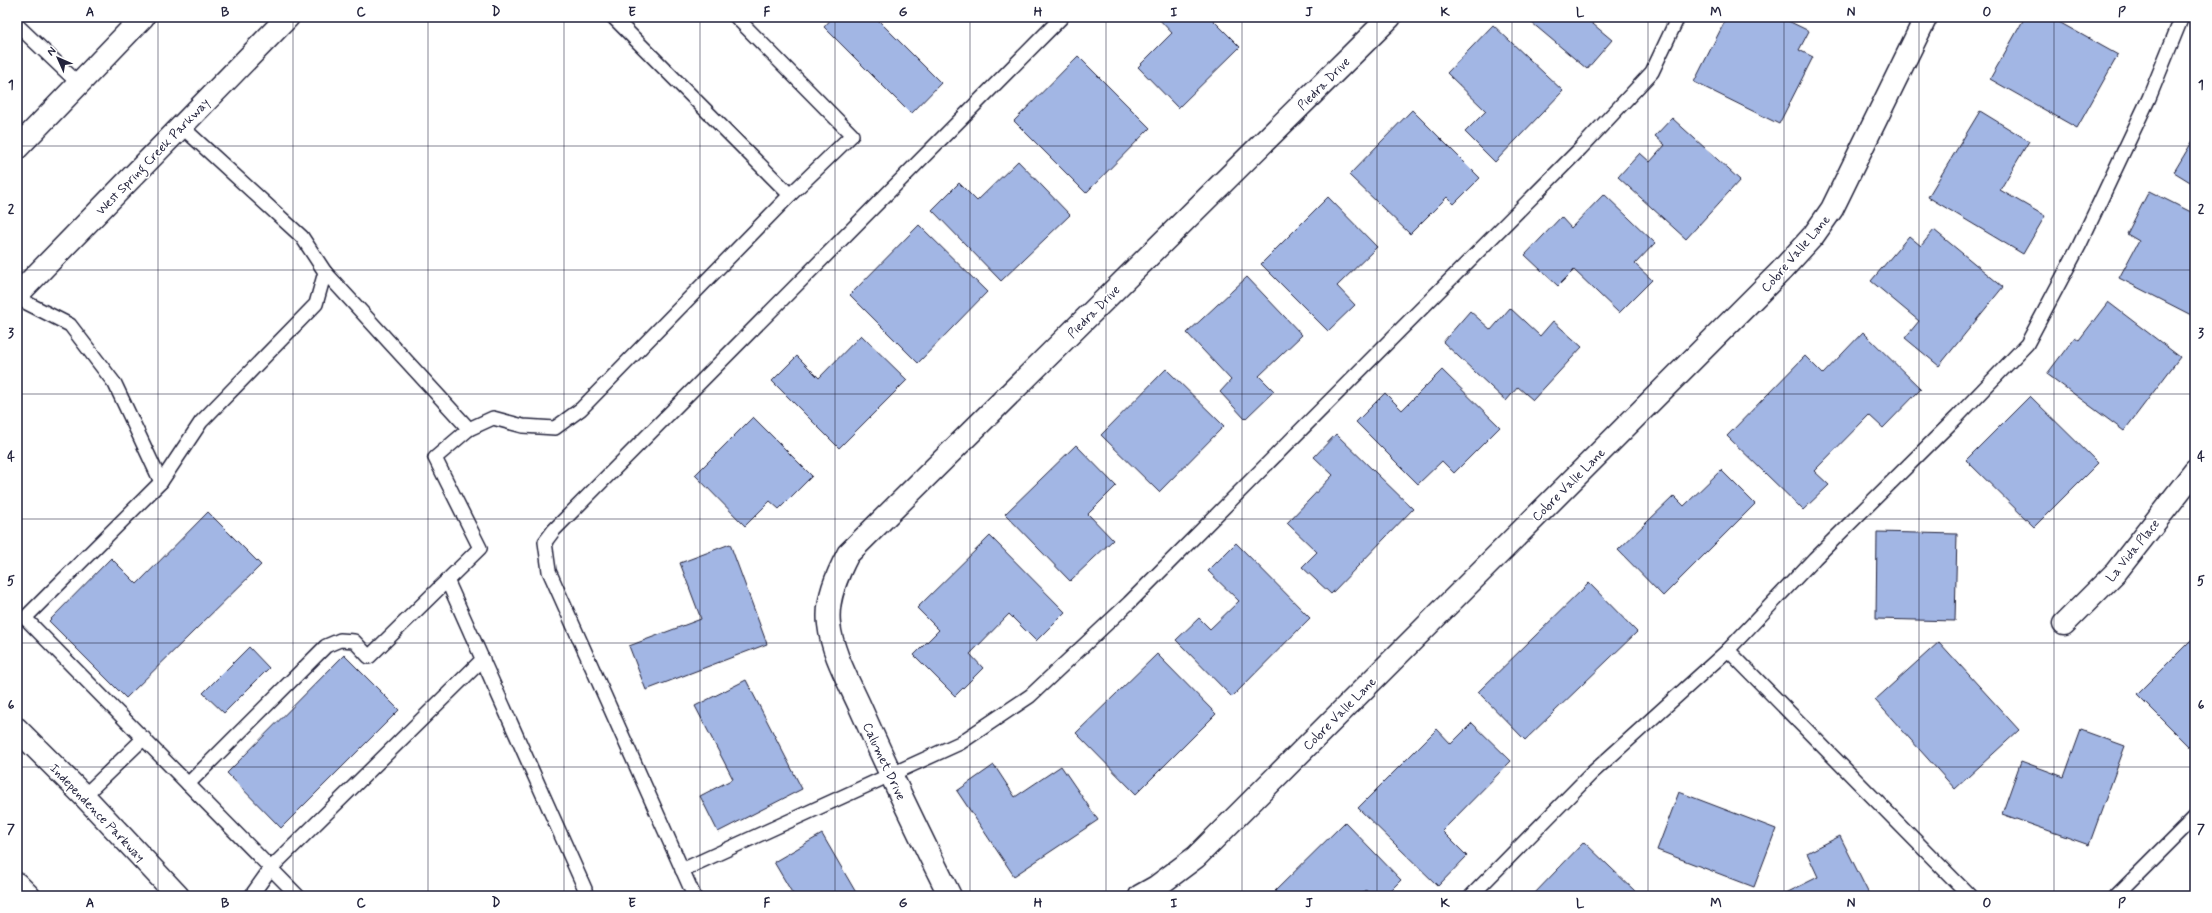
<svg xmlns="http://www.w3.org/2000/svg" width="2212" height="913" font-family="Mynerve,sans-serif">
	<style>
		.building { fill: #a2b6e4; stroke: #22223b }
		.lines { fill: none; stroke-linecap: round; stroke-linejoin: round }
		.service-casing { stroke: #22223b; stroke-width: 16 }
		.minor-casing { stroke: #22223b; stroke-width: 25 }
		.secondary-casing { stroke: #22223b; stroke-width: 25 }
		.primary-casing { stroke: #22223b; stroke-width: 25 }
		.service { stroke: #fff; stroke-width: 13 }
		.minor { stroke: #fff; stroke-width: 22 }
		.secondary { stroke: #fff; stroke-width: 22 }
		.primary { stroke: #fff; stroke-width: 22 }
		.grid { fill: none; stroke: #22223b; stroke-width: 1; stroke-opacity: 0.55 }
		.labels { text-anchor: middle; stroke-width: 3.5; stroke-linejoin: round; paint-order: stroke }
		.street-label { font-size: 13px; fill: #22223b; stroke: #fff }
		.neatline { fill: none; stroke: #22223b; stroke-width: 1.5 }
		.grid-label { font-size: 13px; text-anchor: middle; font-weight: bold; fill: #22223b }
	</style>
	<rect width="100%" height="100%" fill="#fff"/>
	<filter id="ink" filterUnits="userSpaceOnUse"><feTurbulence type="fractalNoise" baseFrequency=".025" numOctaves="2"/><feDisplacementMap in="SourceGraphic" scale="8" xChannelSelector="R" yChannelSelector="G"/><feConvolveMatrix kernelMatrix="1 2 1 2 8 2 1 2 1" color-interpolation-filters="sRGB"/></filter>
	<g filter="url(#ink)">
		<g class="building">
			<polygon points="833,17 875,17 941,83 911,114 824,27"/>
			<polygon points="1157,17 1210,17 1240,47 1178,108 1138,67 1172,33"/>
			<polygon points="1525,17 1588,17 1587,19 1612,40 1587,69"/>
			<polygon points="1727,17 1780,17 1809,31 1799,50 1813,57 1779,124 1694,82"/>
			<polygon points="2025,17 2050,17 2118,55 2077,128 1990,79"/>
			<polygon points="1493,25 1563,91 1495,162 1465,132 1486,111 1447,73"/>
			<polygon points="1078,56 1150,128 1086,193 1014,121"/>
			<polygon points="1412,110 1480,178 1454,204 1447,197 1410,234 1349,175"/>
			<polygon points="1980,111 2029,141 2000,190 2045,216 2023,254 1928,197"/>
			<polygon points="1672,118 1740,180 1686,239 1618,177 1640,153 1650,162 1665,145 1655,136"/>
			<polygon points="2195,137 2195,185 2174,172"/>
			<polygon points="1018,161 1070,215 1001,281 932,210 959,183 977,201"/>
			<polygon points="2149,191 2195,214 2195,317 2119,278 2139,241 2127,234"/>
			<polygon points="1604,194 1655,243 1635,264 1652,280 1619,313 1574,270 1558,286 1525,255 1561,217 1571,228"/>
			<polygon points="1328,197 1377,247 1337,286 1355,305 1328,331 1261,264"/>
			<polygon points="919,225 987,292 918,363 850,295"/>
			<polygon points="1934,230 2003,287 1939,366 1905,338 1919,321 1871,281 1909,236 1921,246"/>
			<polygon points="1247,277 1302,335 1259,376 1274,391 1245,419 1220,392 1231,380 1187,333"/>
			<polygon points="2108,302 2180,357 2124,431 2047,374 2075,337 2079,340"/>
			<polygon points="1510,308 1540,336 1553,321 1582,347 1533,400 1518,387 1506,401 1443,342 1470,311 1491,330"/>
			<polygon points="1863,332 1921,389 1883,428 1869,415 1814,471 1829,485 1803,510 1727,436 1805,356 1823,374"/>
			<polygon points="861,335 907,380 839,448 772,381 797,356 819,378"/>
			<polygon points="1166,369 1224,426 1159,492 1101,435"/>
			<polygon points="1442,370 1500,427 1454,473 1442,461 1418,484 1356,422 1385,393 1402,410"/>
			<polygon points="2030,396 2098,463 2034,527 1966,460"/>
			<polygon points="753,417 812,476 779,509 770,501 745,526 695,475"/>
			<polygon points="1336,434 1413,509 1331,594 1302,567 1317,552 1287,523 1333,475 1314,457"/>
			<polygon points="1076,445 1116,486 1088,514 1113,540 1070,581 1005,514"/>
			<polygon points="1721,470 1755,504 1663,596 1618,550 1674,496 1684,506"/>
			<polygon points="208,512 261,565 126,698 49,621 111,558 137,584"/>
			<polygon points="1877,532 1957,534 1955,621 1876,619"/>
			<polygon points="990,536 1065,612 1036,641 1009,614 970,654 983,668 955,696 914,655 939,630 917,608"/>
			<polygon points="1236,543 1310,618 1232,697 1176,640 1199,618 1210,629 1239,601 1208,571"/>
			<polygon points="730,544 767,644 646,690 629,646 701,619 680,563"/>
			<polygon points="1589,583 1637,632 1525,740 1478,692"/>
			<polygon points="2195,636 2195,752 2137,694"/>
			<polygon points="1939,642 2019,730 1955,789 1875,700"/>
			<polygon points="249,647 269,668 224,713 203,693"/>
			<polygon points="1157,654 1216,714 1136,794 1076,733"/>
			<polygon points="344,655 399,710 281,828 227,773"/>
			<polygon points="746,680 802,789 718,832 700,796 733,779 695,706"/>
			<polygon points="1472,723 1511,761 1442,831 1467,856 1438,886 1358,808 1437,729 1451,744"/>
			<polygon points="2081,730 2125,746 2089,845 2002,814 2021,761 2064,777"/>
			<polygon points="994,765 1015,797 1061,766 1098,820 1014,876 957,791"/>
			<polygon points="1679,792 1776,829 1754,887 1657,850"/>
			<polygon points="1345,822 1401,880 1385,896 1371,896 1366,890 1360,896 1280,896 1275,891"/>
			<polygon points="822,834 858,896 794,896 774,862"/>
			<polygon points="1840,836 1870,896 1783,896 1782,895 1818,877 1807,853"/>
			<polygon points="1584,842 1636,892 1631,896 1532,896"/>
		</g>
		<g class="lines">
			<g class="service-casing">
				<g id="service">
					<polyline points="613,17 790,195"/>
					<polyline points="17,25 79,84"/>
					<polyline points="181,126 302,237 325,272 316,304 201,422 161,482 25,618 298,896"/>
					<polyline points="325,272 469,429"/>
					<polyline points="17,298 70,325 115,384 161,482"/>
					<polyline points="447,580 585,889 586,896"/>
					<polyline points="1728,650 1970,896"/>
					<polyline points="188,784 326,646 340,640 354,641 369,657 480,548 435,458 469,429 493,418 523,426 555,428 581,409 790,195 852,135 736,17"/>
					<polyline points="84,796 144,738"/>
					<polyline points="682,870 960,743 1030,696 1129,603 1580,149 1652,72 1678,17"/>
					<polyline points="251,896 271,868 483,659"/>
					<polyline points="694,896 549,571 545,542 554,530 1062,17"/>
					<polyline points="1471,896 1592,773 1728,650 1815,558 1957,417 2027,344 2079,246 2149,98 2182,17"/>
					<polyline points="2116,896 2195,817"/>
				</g>
			</g>
			<g class="minor-casing">
				<g id="minor">
					<polyline points="2064,624 2116,572 2195,471"/>
					<path d="M950 896C919 834 889 772 861 709 849 682 832 653 829 624 826 600 837 575 848 554L1390 17"/>
					<polyline points="1140,896 1156,887 1196,857 1781,271 1813,236 1832,209 1926,17"/>
				</g>
			</g>
			<g class="secondary-casing">
				<g id="secondary">
					<polyline points="17,729 84,796 178,896"/>
					<polyline points="17,884 29,896"/>
				</g>
			</g>
			<g class="primary-casing">
				<g id="primary">
					<polyline points="17,148 143,17"/>
					<polyline points="17,295 288,17"/>
				</g>
			</g>
			<use href="#service" class="service"/>
			<use href="#minor" class="minor"/>
			<use href="#secondary" class="secondary"/>
			<use href="#primary" class="primary"/>
		</g>
	</g>
	<path class="grid" d="M158 17V896M293 17V896M428 17V896M564 17V896M700 17V896M835 17V896M970 17V896M1106 17V896M1242 17V896M1377 17V896M1512 17V896M1648 17V896M1784 17V896M1919 17V896M2054 17V896M17 146H2195M17 270H2195M17 394H2195M17 519H2195M17 643H2195M17 767H2195"/>
	<g class="labels">
		<g class="street-label">
			<text transform="translate(1323 83) rotate(-45)" y="5">Piedra Drive</text>
			<text transform="translate(152 156) rotate(-46)" y="5">West Spring Creek Parkway</text>
			<text transform="translate(1795 253) rotate(-49)" y="5">Cobre Valle Lane</text>
			<text transform="translate(1093 311) rotate(-45)" y="5">Piedra Drive</text>
			<text transform="translate(1568 484) rotate(-45)" y="5">Cobre Valle Lane</text>
			<text transform="translate(2132 550) rotate(-51)" y="5">La Vida Place</text>
			<text transform="translate(1339 713) rotate(-45)" y="5">Cobre Valle Lane</text>
			<text transform="translate(885 761) rotate(65)" y="5">Calumet Drive</text>
			<text transform="translate(98 812) rotate(46)" y="5">Independence Parkway</text>
		</g>
	</g>
	<rect width="2212" height="913" fill="none" stroke="#fff" stroke-width="44"/>
	<g transform="translate(58 58) rotate(315)" stroke="#ffffff" stroke-width="3" paint-order="stroke">
	<path d="M0-3L7 15L0 10L-7 15Z" fill="#22223b"/>
	<text y="-6" font-size="11" font-weight="bold" text-anchor="middle" fill="#22223b">N</text>
	</g>
	<rect x="22" y="22" width="2168" height="869" class="neatline"/>
	<g class="grid-label">
		<text x="90" y="16">A</text>
		<text x="225" y="16">B</text>
		<text x="361" y="16">C</text>
		<text x="496" y="16">D</text>
		<text x="632" y="16">E</text>
		<text x="767" y="16">F</text>
		<text x="903" y="16">G</text>
		<text x="1038" y="16">H</text>
		<text x="1174" y="16">I</text>
		<text x="1309" y="16">J</text>
		<text x="1445" y="16">K</text>
		<text x="1580" y="16">L</text>
		<text x="1716" y="16">M</text>
		<text x="1851" y="16">N</text>
		<text x="1987" y="16">O</text>
		<text x="2122" y="16">P</text>
		<text x="11" y="89">1</text>
		<text x="2201" y="89">1</text>
		<text x="11" y="213">2</text>
		<text x="2201" y="213">2</text>
		<text x="11" y="337">3</text>
		<text x="2201" y="337">3</text>
		<text x="11" y="461">4</text>
		<text x="2201" y="461">4</text>
		<text x="11" y="585">5</text>
		<text x="2201" y="585">5</text>
		<text x="11" y="709">6</text>
		<text x="2201" y="709">6</text>
		<text x="11" y="833">7</text>
		<text x="2201" y="833">7</text>
		<text x="90" y="907">A</text>
		<text x="225" y="907">B</text>
		<text x="361" y="907">C</text>
		<text x="496" y="907">D</text>
		<text x="632" y="907">E</text>
		<text x="767" y="907">F</text>
		<text x="903" y="907">G</text>
		<text x="1038" y="907">H</text>
		<text x="1174" y="907">I</text>
		<text x="1309" y="907">J</text>
		<text x="1445" y="907">K</text>
		<text x="1580" y="907">L</text>
		<text x="1716" y="907">M</text>
		<text x="1851" y="907">N</text>
		<text x="1987" y="907">O</text>
		<text x="2122" y="907">P</text>
	</g>
</svg>
